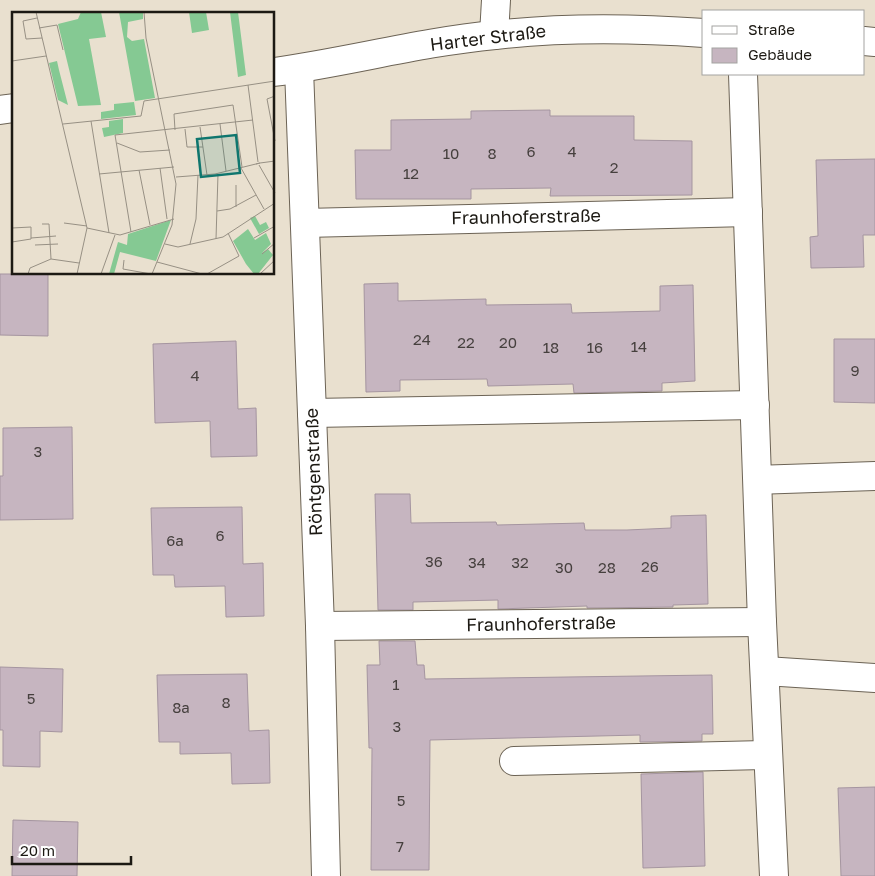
<svg xmlns="http://www.w3.org/2000/svg" width="875" height="876" font-family="'Golos Text',sans-serif">
	<style>
		.building { fill: #c6b5c0; stroke: #a595a0 }
		.lines { fill: none; stroke-linecap: round; stroke-linejoin: round }
		.minor-casing { stroke: #6c6355; stroke-width: 30 }
		.minor { stroke: #fff; stroke-width: 28 }
		.labels { text-anchor: middle; stroke-width: 4; stroke-linejoin: round; paint-order: stroke }
		.number-label { font-size: 15px; fill: #46403e }
		.street-label { font-size: 18px; fill: #1c1913; stroke: #fff }
		.inset-road { fill: none; stroke: #979084; stroke-width: 1 }
		.view { fill: #0f766e; fill-opacity: 0.15; stroke: #0f766e; stroke-width: 2.5 }
		.inset-edge { fill: none; stroke: #1c1913; stroke-width: 2.5 }
	</style>
	<rect width="100%" height="100%" fill="#e9e0cf"/>
	<g class="building">
		<polygon points="550,110 550,116 634,116 634,140 692,141 692,195 550,196 551,188 471,189 471,199 356,199 355,150 391,150 391,120 471,119 471,111"/>
		<polygon points="875,159 875,235 863,235 864,267 811,268 810,237 818,236 816,160"/>
		<polygon points="0,274 48,274 48,336 0,335"/>
		<polygon points="398,283 398,301 486,299 486,305 571,304 572,313 660,311 660,286 693,285 695,381 662,383 662,391 574,393 573,384 488,386 487,379 400,380 400,391 366,392 364,284"/>
		<polygon points="834,339 875,339 875,403 834,402"/>
		<polygon points="236,341 238,409 256,408 257,456 211,457 210,421 155,423 153,344"/>
		<polygon points="72,427 73,519 0,520 0,476 3,476 3,428"/>
		<polygon points="375,494 410,494 411,523 496,522 497,525 584,523 585,530 627,530 671,528 671,516 706,515 708,604 673,605 673,607 587,608 587,606 498,609 498,600 413,602 413,610 378,610"/>
		<polygon points="242,507 243,564 263,563 264,616 226,617 225,586 175,587 174,575 153,575 151,508"/>
		<polygon points="379,641 415,641 417,665 424,665 425,679 712,675 713,734 702,734 702,741 640,742 640,735 430,740 429,870 371,870 372,748 369,748 367,665 380,665"/>
		<polygon points="0,667 63,669 62,732 40,731 40,767 3,766 3,730 0,730"/>
		<polygon points="247,674 249,731 269,730 270,783 232,784 231,753 180,754 180,742 159,742 157,675"/>
		<polygon points="703,772 705,866 643,868 641,774"/>
		<polygon points="875,787 875,876 841,876 838,788"/>
		<polygon points="13,820 78,822 77,876 12,876"/>
	</g>
	<g class="lines">
		<g class="minor-casing">
			<g id="minor">
				<polyline points="494,35 496,0"/>
				<polyline points="864,41 875,42"/>
				<polyline points="299,69 320,626 326,876"/>
				<path d="M274 72C348 62 420 42 495 35 564 27 634 28 704 33"/>
				<polyline points="743,74 762,622 774,876"/>
				<polyline points="0,110 14,108"/>
				<polyline points="305,223 748,212"/>
				<polyline points="312,413 755,405"/>
				<polyline points="758,480 875,476"/>
				<polyline points="320,626 762,622"/>
				<polyline points="765,671 875,678"/>
				<polyline points="514,761 768,755"/>
			</g>
		</g>
		<use href="#minor" class="minor"/>
	</g>
	<g class="labels">
		<g class="number-label">
			<text x="531" y="157">6</text>
			<text x="572" y="157">4</text>
			<text x="451" y="159">10</text>
			<text x="492" y="159">8</text>
			<text x="614" y="173">2</text>
			<text x="411" y="179">12</text>
			<text x="422" y="345">24</text>
			<text x="466" y="348">22</text>
			<text x="508" y="348">20</text>
			<text x="639" y="352">14</text>
			<text x="551" y="353">18</text>
			<text x="595" y="353">16</text>
			<text x="855" y="376">9</text>
			<text x="195" y="381">4</text>
			<text x="38" y="457">3</text>
			<text x="220" y="541">6</text>
			<text x="175" y="546">6a</text>
			<text x="434" y="567">36</text>
			<text x="477" y="568">34</text>
			<text x="520" y="568">32</text>
			<text x="650" y="572">26</text>
			<text x="564" y="573">30</text>
			<text x="607" y="573">28</text>
			<text x="396" y="690">1</text>
			<text x="31" y="704">5</text>
			<text x="226" y="708">8</text>
			<text x="181" y="713">8a</text>
			<text x="397" y="732">3</text>
			<text x="401" y="806">5</text>
			<text x="400" y="852">7</text>
		</g>
		<g class="street-label">
			<text transform="translate(488 38) rotate(-7)" y="6">Harter Straße</text>
			<text transform="translate(526 217) rotate(-1)" y="6">Fraunhoferstraße</text>
			<text transform="translate(314 472) rotate(-92)" y="6">Röntgenstraße</text>
			<text transform="translate(541 624) rotate(-1)" y="6">Fraunhoferstraße</text>
		</g>
	</g>
	<g transform="translate(12 12)">
		<rect width="262" height="262" fill="#e9e0cf"/>
		<path d="M69 0H89L94 25 77 27 89 93 66 94 46 12 66 7ZM107 0H131V7L116 10 115 25 120 29 132 27 143 86 123 89ZM177 0H194L197 18 180 21ZM218 0H226L234 63 226 65ZM45 49 47 58 56 93 46 88 37 51ZM122 90 124 103 89 107V100L102 98V92ZM111 107V121L92 125 90 116 97 115V109ZM243 204 248 213 254 210 257 216 247 222 238 206ZM159 208 144 249 108 240 102 262H97L106 230 115 233 116 222ZM236 217 243 228 254 221 259 232 250 241 256 237 261 243 246 262H242L234 252 221 229Z" fill="#85c993"/>
		<path class="inset-road" d="M24 0 75 216 65 262M132 0 134 26 164 172 160 213 140 262M25 6 11 9 14 27 30 26M27 16 45 13 51 38M0 49 34 44M236 73 246 150M263 84 255 87 263 129M79 109 97 221M51 112 129 104 132 89 263 69M208 112 214 159M188 115 195 163M173 117 175 135H191M163 118 162 102 221 93 230 155M105 131 128 140 158 138M248 151 263 149M247 153 263 181M148 156 155 207M229 156 252 197M127 158 138 213M87 162 162 155M164 165 203 162 248 151 244 152M224 173V195M205 199 218 197 244 183M52 211 75 214M30 212H37L39 247M0 216 19 215V227L0 230M75 216 108 223 162 207M119 220 103 123 241 108M19 226 44 224M242 226 263 214M204 227 206 162M153 232 166 235 211 225 263 191M178 232 184 207 186 163M23 233 46 232M250 242 263 231M112 248 111 257 139 262M145 250 190 262M16 262 18 256 39 247 67 251M89 262 103 223M195 262 227 244 216 221M248 262 263 248"/>
		<path class="view" d="M224 123 228 161 189 165 185 127Z"/>
		<rect width="262" height="262" class="inset-edge"/>
	</g>
	<rect x="702" y="10" width="162" height="65" fill="#ffffff" stroke="#a4a3a1"/>
	<rect x="712" y="26" width="25" height="8" fill="#ffffff" stroke="#a4a3a1"/>
	<text x="748" y="35" font-size="15" fill="#1c1913">Straße</text>
	<rect x="712" y="48" width="25" height="15" fill="#c6b5c0" stroke="#a4a3a1"/>
	<text x="748" y="60" font-size="15" fill="#1c1913">Gebäude</text>
	<path d="M12 856v8h119v-8" fill="none" stroke="#1c1913" stroke-width="2.5"/>
	<text x="20" y="856" font-size="15" fill="#1c1913" stroke="#ffffff" stroke-width="4" paint-order="stroke">20 m</text>
</svg>
